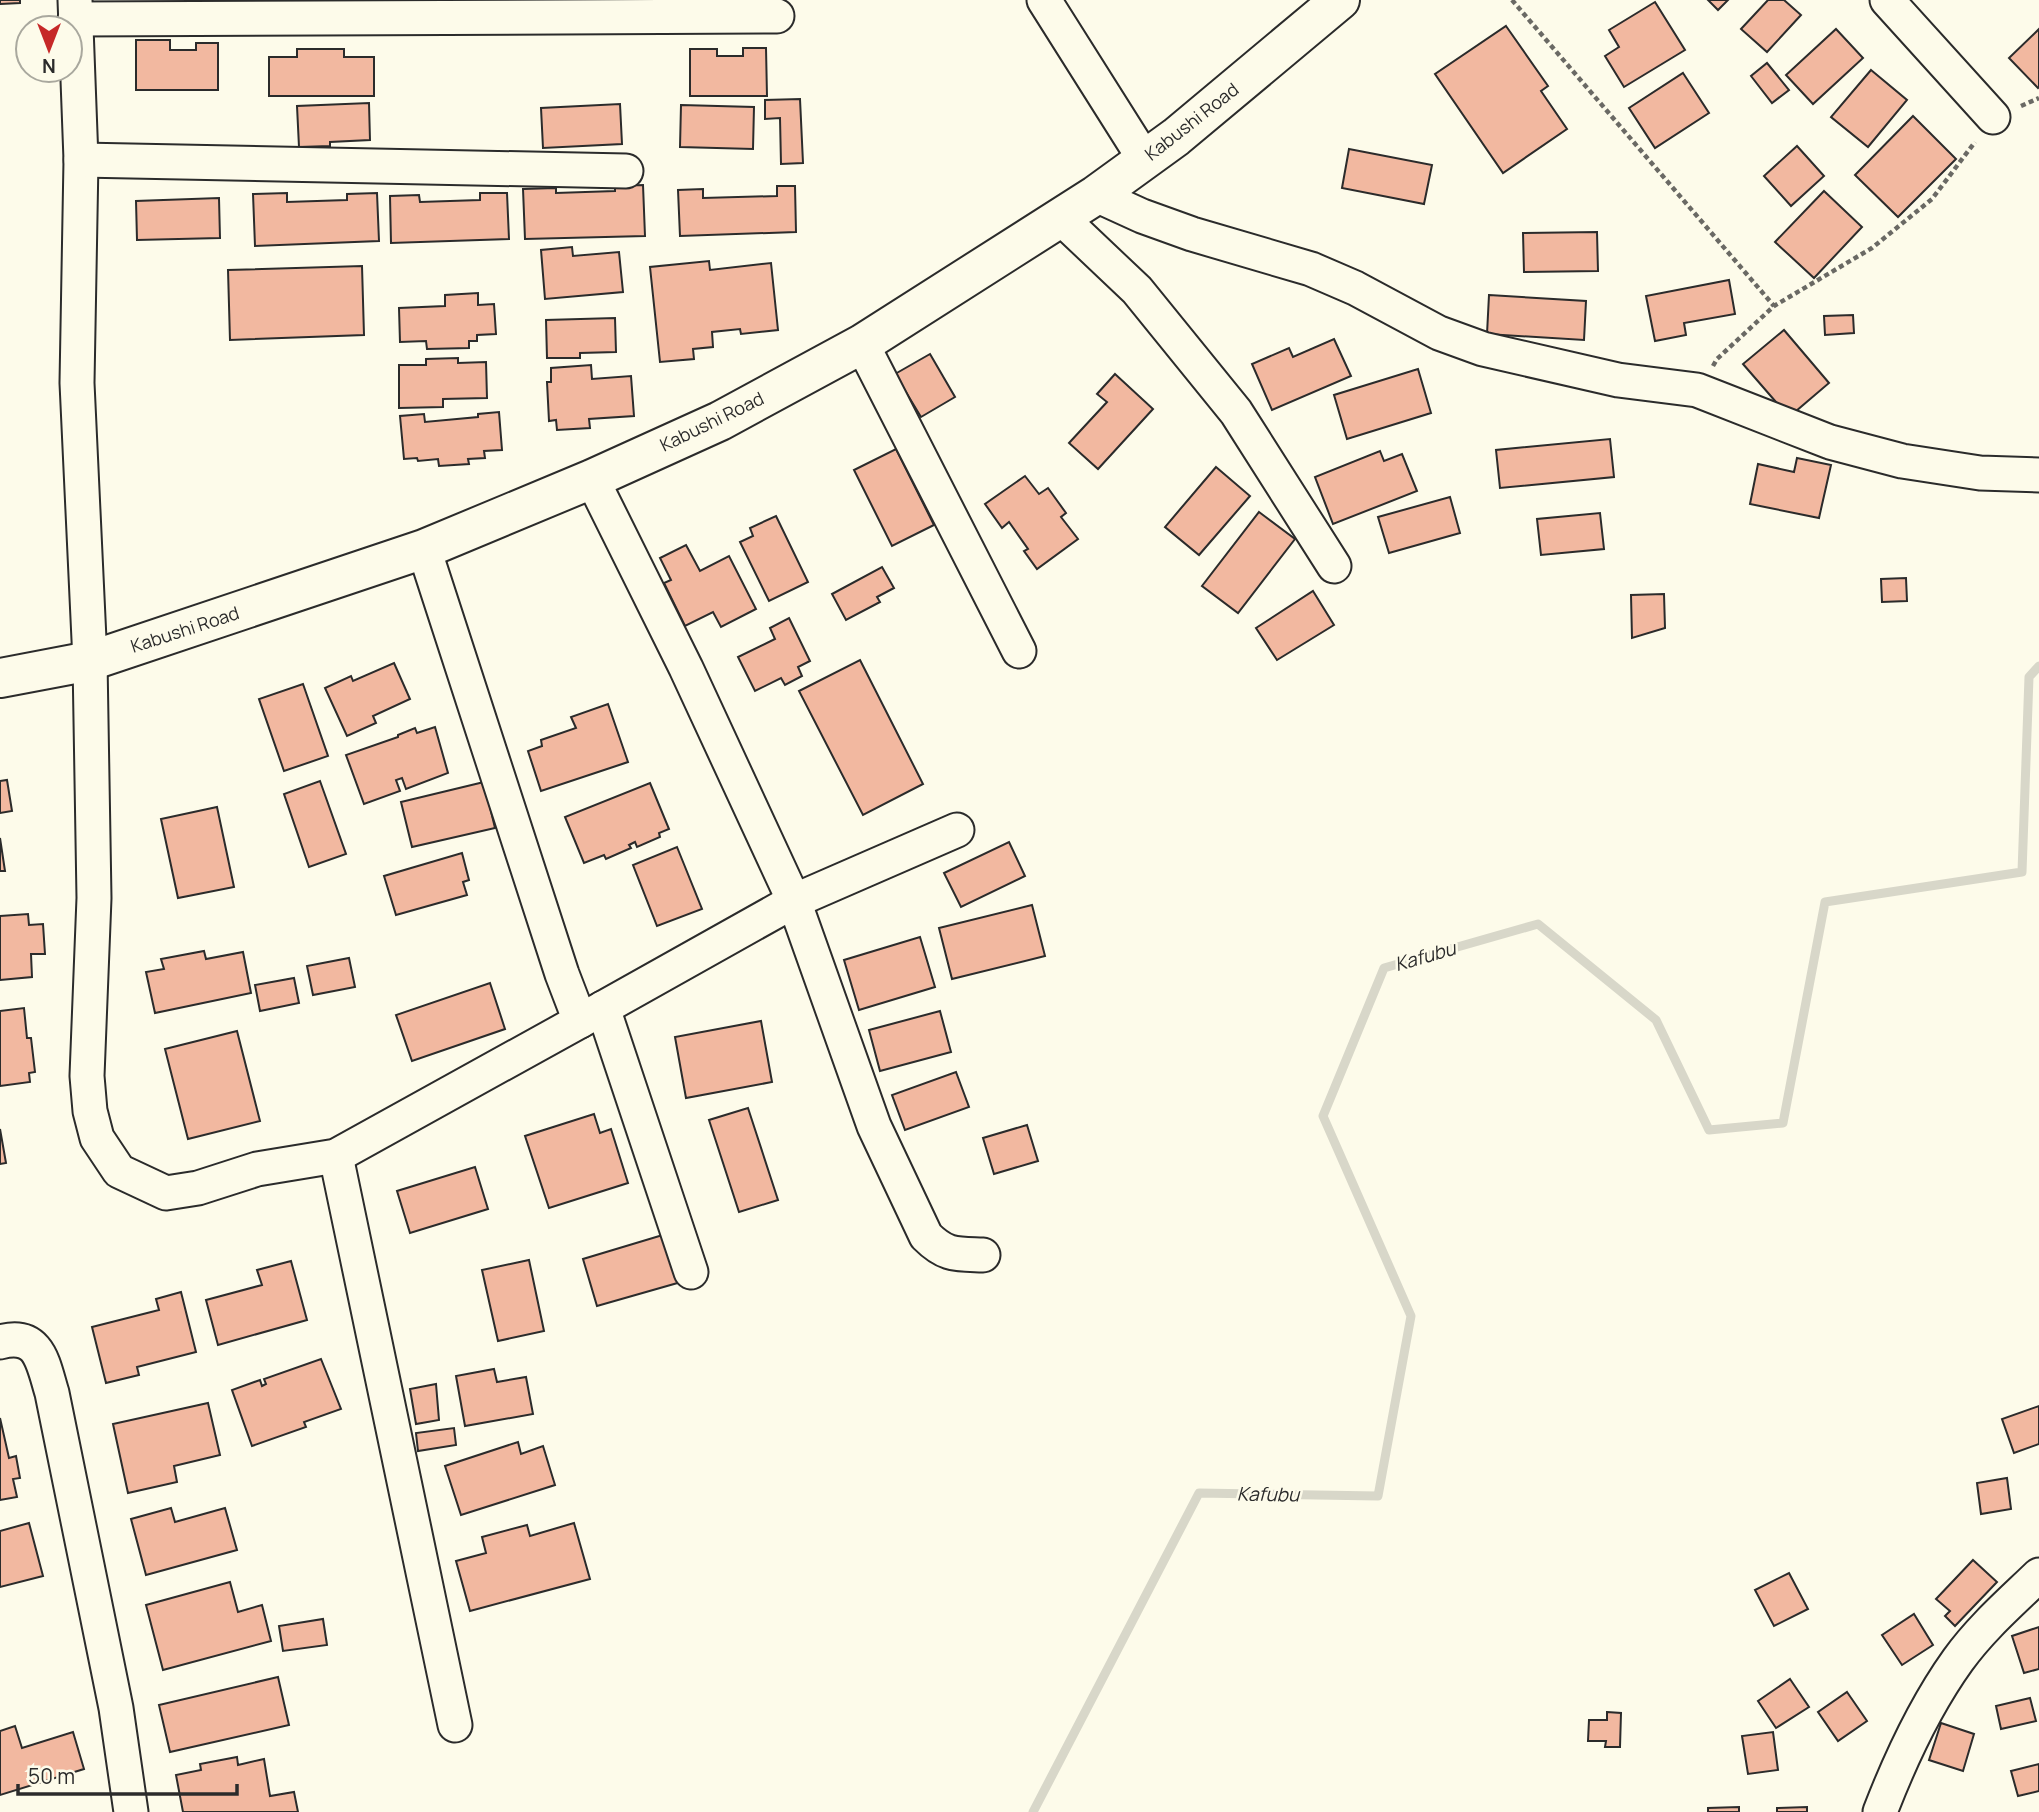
<svg xmlns="http://www.w3.org/2000/svg" width="2039" height="1812" font-family="Manrope,sans-serif">
	<style>
		.lines { fill: none; stroke-linecap: round; stroke-linejoin: round }
		.stream { stroke: #d8d7c9; stroke-width: 9 }
		.building { fill: #f2b8a0; stroke: #2b2b2b; stroke-width: 2 }
		.minor-casing { stroke: #2b2b2b; stroke-width: 37 }
		.major-casing { stroke: #2b2b2b; stroke-width: 42 }
		.path { stroke: #6a6964; stroke-width: 4.5; stroke-dasharray: 5 3.5; stroke-linecap: butt }
		.minor { stroke: #fdfbea; stroke-width: 33 }
		.major { stroke: #fdfbea; stroke-width: 38 }
		.labels { text-anchor: middle; stroke-width: 5; stroke-linejoin: round; paint-order: stroke }
		.street-label { font-size: 18px; fill: #2b2b2b; stroke: #fdfbea }
		.water-label { font-size: 19px; font-style: italic; fill: #2b2b2b; stroke: #fdfbea }
	</style>
	<rect width="100%" height="100%" fill="#fdfbea"/>
	<g class="lines">
		<polyline class="stream" points="1033,1812 1199,1493 1378,1496 1411,1316 1323,1116 1384,968 1538,924 1656,1020 1709,1130 1783,1123 1825,902 2022,872 2029,677 2039,666"/>
	</g>
	<g class="building">
		<polygon points="0,0 20,0 20,3 0,4"/>
		<polygon points="1708,0 1728,0 1718,10"/>
		<polygon points="1768,0 1784,0 1801,15 1767,52 1741,29"/>
		<polygon points="1655,2 1685,50 1624,87 1605,56 1619,47 1609,30"/>
		<polygon points="1506,26 1548,86 1541,91 1567,129 1503,173 1435,74"/>
		<polygon points="1836,29 1863,58 1813,104 1786,75"/>
		<polygon points="2039,29 2039,87 2038,88 2009,58"/>
		<polygon points="136,40 170,40 170,50 196,50 196,43 218,43 218,90 136,90"/>
		<polygon points="743,48 766,48 767,96 690,96 690,49 717,49 717,56 743,56"/>
		<polygon points="297,49 344,49 344,57 374,57 374,96 269,96 269,57 297,57"/>
		<polygon points="1767,63 1789,90 1772,103 1751,76"/>
		<polygon points="1871,70 1907,100 1868,147 1831,117"/>
		<polygon points="1683,73 1709,113 1655,148 1629,108"/>
		<polygon points="800,99 803,163 781,164 780,118 765,119 765,100"/>
		<polygon points="369,103 370,140 330,142 330,146 299,147 297,106"/>
		<polygon points="620,104 622,144 543,148 541,108"/>
		<polygon points="681,105 754,107 753,149 680,147"/>
		<polygon points="1913,116 1956,159 1898,217 1855,175"/>
		<polygon points="1797,146 1824,176 1791,206 1764,176"/>
		<polygon points="1349,149 1432,165 1424,204 1342,188"/>
		<polygon points="643,185 645,236 525,239 523,189 556,188 556,193 615,191 615,186"/>
		<polygon points="777,186 795,186 796,232 680,236 678,190 703,189 703,198 777,196"/>
		<polygon points="1824,191 1862,227 1814,278 1775,242"/>
		<polygon points="287,193 287,202 347,200 347,194 377,193 379,241 255,246 253,194"/>
		<polygon points="480,193 507,193 509,239 391,243 390,196 419,195 420,202 480,200"/>
		<polygon points="219,198 220,238 137,240 136,201"/>
		<polygon points="1597,232 1598,271 1524,272 1523,233"/>
		<polygon points="572,247 573,256 619,252 623,292 545,299 541,250"/>
		<polygon points="709,261 710,270 771,263 778,330 741,334 740,329 712,332 713,347 693,349 694,359 660,362 650,267"/>
		<polygon points="362,266 364,335 230,340 228,270"/>
		<polygon points="1729,280 1735,314 1684,323 1686,335 1655,341 1646,296"/>
		<polygon points="478,293 478,305 494,304 496,334 477,335 477,341 469,341 469,348 427,349 426,341 400,342 399,308 445,306 445,295"/>
		<polygon points="1489,295 1586,301 1584,340 1487,334"/>
		<polygon points="1853,315 1854,333 1825,335 1824,316"/>
		<polygon points="615,318 616,352 580,353 580,358 547,358 546,320"/>
		<polygon points="1784,330 1829,383 1789,417 1743,364"/>
		<polygon points="1334,339 1351,376 1272,410 1252,364 1289,348 1293,357"/>
		<polygon points="930,354 955,397 921,417 895,374"/>
		<polygon points="458,358 458,363 486,362 487,398 443,399 443,407 399,408 399,365 426,365 426,359"/>
		<polygon points="591,365 592,379 631,376 634,416 589,419 590,428 557,430 556,420 549,421 547,382 551,382 551,368"/>
		<polygon points="1418,369 1431,413 1347,439 1334,395"/>
		<polygon points="1115,374 1153,409 1098,469 1069,443 1107,402 1097,394"/>
		<polygon points="499,412 502,450 484,451 485,458 468,459 469,464 439,466 438,459 418,461 417,458 404,459 400,416 424,414 425,422 478,417 478,414"/>
		<polygon points="1610,439 1614,477 1500,488 1496,450"/>
		<polygon points="896,449 934,525 892,546 854,470"/>
		<polygon points="1380,451 1384,461 1402,454 1417,491 1333,524 1315,477"/>
		<polygon points="1797,458 1831,465 1819,518 1750,504 1758,464 1794,472"/>
		<polygon points="1216,467 1250,496 1199,555 1165,527"/>
		<polygon points="1025,476 1039,494 1048,488 1066,513 1061,517 1078,539 1037,569 1024,551 1028,549 1009,522 1002,528 985,504"/>
		<polygon points="1450,497 1460,533 1389,553 1378,517"/>
		<polygon points="1259,512 1295,539 1238,613 1202,586"/>
		<polygon points="1600,513 1604,549 1541,555 1537,519"/>
		<polygon points="776,516 808,582 769,601 740,542 753,536 750,528"/>
		<polygon points="686,545 700,571 729,556 756,609 721,627 713,612 685,626 664,583 671,580 660,558"/>
		<polygon points="882,567 894,588 877,597 880,602 846,620 832,594"/>
		<polygon points="1906,578 1907,601 1882,602 1881,579"/>
		<polygon points="1313,591 1334,625 1277,660 1256,628"/>
		<polygon points="1664,594 1665,628 1632,638 1631,595"/>
		<polygon points="789,618 810,661 798,667 802,676 785,685 781,678 755,691 738,657 775,639 770,628"/>
		<polygon points="860,660 923,784 863,815 799,691"/>
		<polygon points="394,663 410,699 373,716 376,723 347,736 325,688 351,676 353,681"/>
		<polygon points="303,684 328,756 284,771 259,699"/>
		<polygon points="608,704 628,762 541,791 528,751 542,746 541,740 576,728 571,717"/>
		<polygon points="435,727 448,773 406,789 402,778 396,780 400,791 364,804 346,755 398,737 398,735 415,728 417,733"/>
		<polygon points="7,780 12,811 0,813 0,781"/>
		<polygon points="320,781 346,854 309,867 284,794"/>
		<polygon points="484,782 495,828 412,847 401,802"/>
		<polygon points="650,783 669,829 659,833 660,837 637,847 635,842 629,845 631,848 606,859 604,855 584,863 565,817"/>
		<polygon points="217,807 234,887 178,898 161,819"/>
		<polygon points="0,838 5,871 0,871"/>
		<polygon points="1009,842 1025,876 961,907 944,873"/>
		<polygon points="677,847 702,909 657,926 633,865"/>
		<polygon points="462,853 469,880 463,882 467,895 396,915 384,876"/>
		<polygon points="1032,905 1045,956 952,979 939,928"/>
		<polygon points="28,914 29,925 43,924 45,954 31,954 32,977 0,980 0,916"/>
		<polygon points="920,937 935,987 859,1010 844,960"/>
		<polygon points="204,951 206,959 243,952 251,993 155,1013 146,972 164,969 161,959"/>
		<polygon points="349,958 355,987 313,995 307,966"/>
		<polygon points="294,978 299,1003 260,1011 255,985"/>
		<polygon points="490,983 505,1029 412,1061 396,1015"/>
		<polygon points="24,1008 27,1038 31,1038 35,1072 29,1073 30,1082 0,1086 0,1011"/>
		<polygon points="940,1011 951,1052 880,1071 869,1030"/>
		<polygon points="761,1021 772,1082 686,1098 675,1037"/>
		<polygon points="237,1031 260,1121 188,1139 165,1049"/>
		<polygon points="956,1072 969,1107 905,1130 892,1095"/>
		<polygon points="748,1108 778,1200 739,1212 709,1120"/>
		<polygon points="594,1114 600,1133 611,1129 628,1183 549,1208 525,1136"/>
		<polygon points="1027,1125 1038,1161 994,1174 983,1138"/>
		<polygon points="0,1129 6,1163 0,1164"/>
		<polygon points="475,1167 488,1209 410,1233 397,1191"/>
		<polygon points="666,1234 681,1282 597,1306 583,1259"/>
		<polygon points="529,1260 544,1331 498,1341 482,1270"/>
		<polygon points="291,1261 307,1320 218,1345 206,1300 262,1285 257,1270"/>
		<polygon points="181,1292 196,1352 137,1367 139,1375 106,1383 92,1327 159,1310 156,1299"/>
		<polygon points="321,1359 341,1409 304,1422 306,1427 252,1446 232,1390 260,1380 262,1386 266,1384 264,1379"/>
		<polygon points="494,1369 497,1382 526,1377 533,1414 465,1426 456,1376"/>
		<polygon points="436,1384 439,1420 416,1424 410,1389"/>
		<polygon points="208,1403 220,1455 174,1466 177,1482 128,1493 113,1424"/>
		<polygon points="2039,1406 2039,1444 2014,1453 2002,1419"/>
		<polygon points="0,1418 9,1458 16,1456 20,1478 13,1479 17,1497 0,1500"/>
		<polygon points="454,1428 456,1445 418,1451 416,1433"/>
		<polygon points="518,1442 521,1454 543,1446 555,1485 461,1515 445,1466"/>
		<polygon points="2007,1478 2011,1509 1981,1514 1977,1483"/>
		<polygon points="171,1508 175,1522 225,1508 237,1550 146,1575 131,1519"/>
		<polygon points="29,1523 43,1576 0,1587 0,1531"/>
		<polygon points="574,1523 590,1579 470,1611 456,1561 486,1553 482,1537 527,1525 530,1536"/>
		<polygon points="1973,1560 1997,1582 1955,1626 1945,1616 1950,1611 1936,1599"/>
		<polygon points="1789,1573 1808,1609 1774,1626 1755,1590"/>
		<polygon points="230,1582 238,1612 262,1605 271,1641 163,1670 146,1605"/>
		<polygon points="1914,1614 1933,1645 1902,1665 1882,1635"/>
		<polygon points="323,1619 327,1645 283,1651 279,1626"/>
		<polygon points="2039,1627 2039,1669 2024,1673 2012,1636"/>
		<polygon points="278,1677 289,1725 170,1752 159,1705"/>
		<polygon points="1790,1679 1809,1707 1776,1728 1758,1701"/>
		<polygon points="1847,1692 1867,1721 1838,1741 1818,1712"/>
		<polygon points="2030,1698 2036,1721 2001,1729 1996,1706"/>
		<polygon points="1607,1712 1621,1713 1620,1747 1605,1747 1606,1741 1588,1741 1589,1720 1607,1720"/>
		<polygon points="1941,1723 1974,1734 1963,1771 1929,1760"/>
		<polygon points="15,1726 22,1748 73,1732 84,1769 0,1795 0,1731"/>
		<polygon points="1773,1732 1778,1770 1748,1774 1742,1736"/>
		<polygon points="237,1757 238,1765 264,1759 270,1796 294,1792 298,1812 183,1812 176,1775 201,1770 200,1764"/>
		<polygon points="2039,1764 2039,1791 2018,1796 2011,1771"/>
		<polygon points="1739,1807 1739,1812 1708,1812 1708,1808"/>
		<polygon points="1807,1807 1807,1812 1777,1812 1777,1808"/>
	</g>
	<g class="lines">
		<g class="minor-casing">
			<g id="minor">
				<polyline points="75,0 81,160 77,383 90,661 94,898 87,1076 90,1111 97,1138 119,1171 166,1193 198,1188 257,1169 336,1156 580,1021 562,974 424,549"/>
				<polyline points="1044,0 1145,160"/>
				<polyline points="1887,0 1993,117"/>
				<polyline points="75,19 777,16"/>
				<polyline points="81,160 626,171"/>
				<polyline points="1096,195 1142,216 1192,234 1311,269 1355,288 1439,333 1483,349 1618,380 1697,390 1830,442 1902,461 1980,473 2039,475"/>
				<polyline points="1061,218 1137,290 1236,412 1334,566"/>
				<polyline points="862,344 1019,651"/>
				<path d="M592 479 686 668 794 901 874 1126 926 1236C946 1256 956 1254 983 1255"/>
				<polyline points="603,1008 691,1272"/>
				<polyline points="580,1021 794,901 957,830"/>
				<polyline points="336,1156 455,1725"/>
				<path d="M0 1342C40 1331 43 1364 52 1393L116 1708 131 1812"/>
				<path d="M1880 1812C1900 1760 1925 1706 1958 1660 1981 1628 2011 1602 2039 1575"/>
			</g>
		</g>
		<g class="major-casing">
			<polyline id="major" points="0,678 90,661 424,549 592,479 720,421 862,344 1096,195 1176,137 1340,0"/>
		</g>
		<g class="path">
			<polyline points="1512,0 1774,306"/>
			<polyline points="2021,106 2039,98"/>
			<polyline points="1713,366 1717,359 1774,306 1872,248 1932,199 1975,142"/>
		</g>
		<use href="#minor" class="minor"/>
		<use href="#major" class="major"/>
	</g>
	<g class="labels">
		<g class="street-label">
			<text transform="translate(1192 122) rotate(-38)" y="6">Kabushi Road</text>
			<text transform="translate(712 422) rotate(-26)" y="6">Kabushi Road</text>
			<text transform="translate(185 630) rotate(-18)" y="6">Kabushi Road</text>
		</g>
		<g class="water-label">
			<text transform="translate(1425 956) rotate(-16)" y="7">Kafubu</text>
			<text transform="translate(1268 1494) rotate(1)" y="7">Kafubu</text>
		</g>
	</g>
	<g transform="translate(49 49) rotate(180)"><circle r="33" fill="#fdfbea" stroke="#a9a89e" stroke-width="2"/>
	<path d="M0-5L12 26L0 18L-12 26Z" fill="#c62828"/>
	<text y="-10" font-size="19" font-weight="bold" text-anchor="middle" fill="#2b2b2b">N</text>
	</g>
	<path d="M18 1784v10h219v-10" fill="none" stroke="#2b2b2b" stroke-width="3.5"/>
	<text x="28" y="1784" font-size="21" fill="#2b2b2b" stroke="#fdfbea" stroke-width="5" paint-order="stroke">50 m</text>
</svg>
